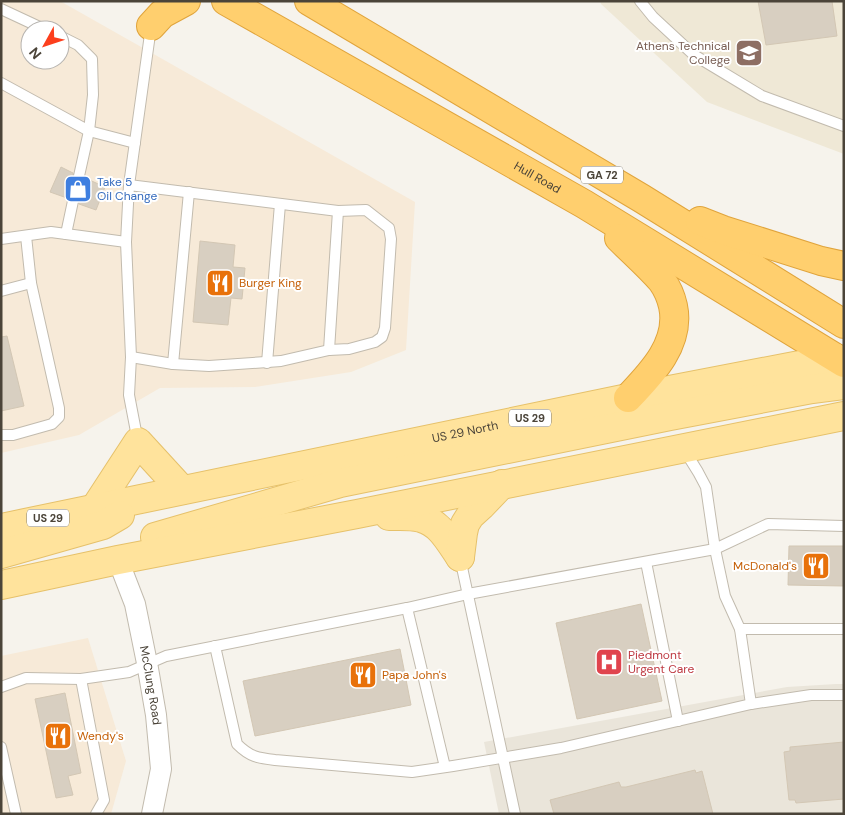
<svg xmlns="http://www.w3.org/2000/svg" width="845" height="815" font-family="'DM Sans',sans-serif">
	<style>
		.residential { fill: #eae5da }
		.commercial { fill: #f7ead8; fill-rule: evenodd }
		.education { fill: #efe8d6 }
		.building { fill: #d8cfc1; stroke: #d3c7b4 }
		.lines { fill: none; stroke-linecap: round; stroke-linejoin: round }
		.lane-casing { stroke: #c2bbae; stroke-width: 12 }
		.street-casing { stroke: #c2bbae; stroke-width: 22 }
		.primary-casing { stroke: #e6c16a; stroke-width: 30 }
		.highway-casing { stroke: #e0a43c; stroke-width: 30 }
		.lane { stroke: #fff; stroke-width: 10 }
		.street { stroke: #fff; stroke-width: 20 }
		.primary { stroke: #ffe39c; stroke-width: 28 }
		.highway { stroke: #ffcf6e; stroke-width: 28 }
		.labels { text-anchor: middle; stroke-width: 4; stroke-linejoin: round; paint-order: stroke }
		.shield { fill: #fff; stroke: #817c74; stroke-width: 1 }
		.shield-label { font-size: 11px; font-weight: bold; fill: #4b4439 }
		.education-label { font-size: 12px; fill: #785e54; stroke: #fff; text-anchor: end }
		.street-label { font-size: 12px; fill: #4b4439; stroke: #fff }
		.shop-label { font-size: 12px; fill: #366cbe; stroke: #fff; text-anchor: start }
		.food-label { font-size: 12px; fill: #c56008; stroke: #fff; text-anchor: start }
		.health-label { font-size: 12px; fill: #be3a42; stroke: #fff; text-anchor: start }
	</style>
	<rect width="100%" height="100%" fill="#f6f3ec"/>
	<polygon class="residential" points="836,684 844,684 844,814 499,814 484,742 787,687"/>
	<g class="commercial">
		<path d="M1 1H60L415 202 406 350 351 372 255 387 160 388 79 435 1 453ZM30 30H60V60H30Z"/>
		<polygon points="88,638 126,761 111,814 1,814 1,656"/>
	</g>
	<polygon class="education" points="600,1 844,1 844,154 707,102 601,4"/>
	<g class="building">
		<polygon points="758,1 832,1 837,36 766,45"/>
		<polygon points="61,167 73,173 73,179 77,183 82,182 85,178 105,187 96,210 79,204 79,198 75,194 70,195 67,198 50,192"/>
		<polygon points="200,241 235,245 233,267 245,268 242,299 231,298 228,325 193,322"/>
		<polygon points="7,336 24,406 1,411 1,337"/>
		<polygon points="789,546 844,546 844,586 788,585"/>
		<polygon points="641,604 662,701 577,719 556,623"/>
		<polygon points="400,649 411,705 255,736 243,681"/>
		<polygon points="65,693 81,773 68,776 73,795 56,798 35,699"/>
		<polygon points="844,742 844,799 796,803 795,800 789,800 784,752 790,751 790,747"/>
		<polygon points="695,770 696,773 702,771 713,814 554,814 550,800 619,782 621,787 626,787"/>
	</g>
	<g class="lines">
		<g class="lane-casing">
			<g id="lane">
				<polyline points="640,1 653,17 694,55 762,96 844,126"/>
				<polyline points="1,9 46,30"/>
				<polyline points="60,36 78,45 92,59 93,95 89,131 79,176"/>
				<polyline points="1,83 89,131 135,143"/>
				<polyline points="129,185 338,211 366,210 389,228 391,239 385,328 382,337 375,342 349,349 329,350 281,361 209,366 173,364 131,357"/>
				<polyline points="66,234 73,201"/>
				<polyline points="1,239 51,232 126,242"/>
				<polyline points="1,291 31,283"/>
				<polyline points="329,350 338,211"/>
				<polyline points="267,363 280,204"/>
				<polyline points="173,364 189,192"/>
				<polyline points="1,435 13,435 52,424 59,417 59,408 31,283 26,236"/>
				<polyline points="138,442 129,395 131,357 126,242 129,185 151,27"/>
				<polyline points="685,451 698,472 706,487 715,549 725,596 740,629 751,704"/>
				<polyline points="460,558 515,814"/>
				<polyline points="646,562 678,721"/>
				<polyline points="407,608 445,767"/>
				<polyline points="740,629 844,629"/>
				<path d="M215 646 237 744C250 757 258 758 275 760L412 772 453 766 561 748 751 704 811 695H844"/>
				<polyline points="81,679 104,800 96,814"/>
				<polyline points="1,687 26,678 81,679 129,672 166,656 407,608 468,594 715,549 768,524 844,526"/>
				<polyline points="1,747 16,814"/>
			</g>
		</g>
		<g class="street-casing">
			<g id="street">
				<path id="s1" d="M118 560 135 604 147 663 156 715 161 769 152 814"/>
			</g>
		</g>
		<g class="primary-casing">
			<g id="primary">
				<polyline points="95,508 138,442 182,490"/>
				<path d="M389 516C399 516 411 515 421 518 440 523 449 541 460 557"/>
				<path id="s2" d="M1 528 628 398 836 358"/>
				<polyline points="155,537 340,483 670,416 812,389 844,385"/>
				<polyline points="1,554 103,525 120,515"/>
				<polyline points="460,557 463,533 465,524 470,516 481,506 502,484"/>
				<polyline points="1,585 118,560 357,514 844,416"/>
			</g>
		</g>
		<g class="highway-casing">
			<g id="highway">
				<path id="s3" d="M226 1 584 204 844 363"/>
				<polyline points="309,1 641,198 844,324"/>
				<polyline points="151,26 162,14 186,1"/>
				<polyline points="700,221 723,230 821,261 844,266"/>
				<path d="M619 238C633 252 649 266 662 281 667 288 671 297 673 306 681 343 652 373 628 398"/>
			</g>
		</g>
		<use href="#lane" class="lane"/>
		<use href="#street" class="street"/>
		<use href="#primary" class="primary"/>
		<use href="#highway" class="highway"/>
	</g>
	<defs>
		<g id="university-square" transform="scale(1.4375)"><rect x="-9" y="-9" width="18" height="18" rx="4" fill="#8d6e63" stroke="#fff"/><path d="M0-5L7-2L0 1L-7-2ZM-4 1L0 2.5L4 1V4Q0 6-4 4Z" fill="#fff"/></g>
		<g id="shop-square" transform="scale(1.4375)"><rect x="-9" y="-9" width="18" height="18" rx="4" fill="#3f7fe0" stroke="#fff"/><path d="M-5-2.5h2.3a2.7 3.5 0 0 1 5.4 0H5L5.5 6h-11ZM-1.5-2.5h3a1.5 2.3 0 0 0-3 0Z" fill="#fff"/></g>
		<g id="restaurant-square" transform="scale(1.4375)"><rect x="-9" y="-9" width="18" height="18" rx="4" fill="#e8710a" stroke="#fff"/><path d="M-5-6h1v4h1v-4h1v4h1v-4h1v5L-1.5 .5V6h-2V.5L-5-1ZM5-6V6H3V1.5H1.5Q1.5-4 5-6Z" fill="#fff"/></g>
		<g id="hospital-square" transform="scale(1.4375)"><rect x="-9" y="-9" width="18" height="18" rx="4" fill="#e0444e" stroke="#fff"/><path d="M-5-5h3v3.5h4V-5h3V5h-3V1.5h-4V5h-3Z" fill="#fff"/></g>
	</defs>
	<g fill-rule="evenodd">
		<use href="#university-square" x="749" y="53"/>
		<use href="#shop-square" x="78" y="189"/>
		<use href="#restaurant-square" x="220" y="283"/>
		<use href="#restaurant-square" x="816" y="566"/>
		<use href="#hospital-square" x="609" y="662"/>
		<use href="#restaurant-square" x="363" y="675"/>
		<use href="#restaurant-square" x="58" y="736"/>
	</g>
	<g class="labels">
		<g class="shield">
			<rect x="581" y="166.5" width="42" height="17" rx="4"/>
			<rect x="509" y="409.5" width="42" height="17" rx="4"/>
			<rect x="27" y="509.5" width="42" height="17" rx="4"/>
		</g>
		<g class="shield-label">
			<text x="602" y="179">GA 72</text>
			<text x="530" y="422">US 29</text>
			<text x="48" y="522">US 29</text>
		</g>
		<g class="education-label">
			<text x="730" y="50">Athens Technical<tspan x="730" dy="14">College</tspan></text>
		</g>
		<g class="street-label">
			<text dy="4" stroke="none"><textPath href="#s3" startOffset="358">Hull Road</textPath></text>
			<text dy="4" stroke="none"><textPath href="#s2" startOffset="474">US 29 North</textPath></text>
			<text dy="4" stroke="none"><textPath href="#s1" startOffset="130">McClung Road</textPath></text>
		</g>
		<g class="shop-label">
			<text x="97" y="186">Take 5<tspan x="97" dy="14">Oil Change</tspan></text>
		</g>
		<g class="food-label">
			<text x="239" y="287">Burger King</text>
			<text x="797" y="570" text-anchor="end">McDonald's</text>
			<text x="382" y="679">Papa John's</text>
			<text x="77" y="740">Wendy's</text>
		</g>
		<g class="health-label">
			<text x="628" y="659">Piedmont<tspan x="628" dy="14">Urgent Care</tspan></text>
		</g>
	</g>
	<rect width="845" height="815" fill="none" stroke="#4b4439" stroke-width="5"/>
	<g transform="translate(45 45) rotate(230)"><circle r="24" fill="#ffffff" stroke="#b7b4b0"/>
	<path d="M0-4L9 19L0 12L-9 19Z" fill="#fc3f1d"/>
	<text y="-8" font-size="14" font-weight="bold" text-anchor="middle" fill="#4b4439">N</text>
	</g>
</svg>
